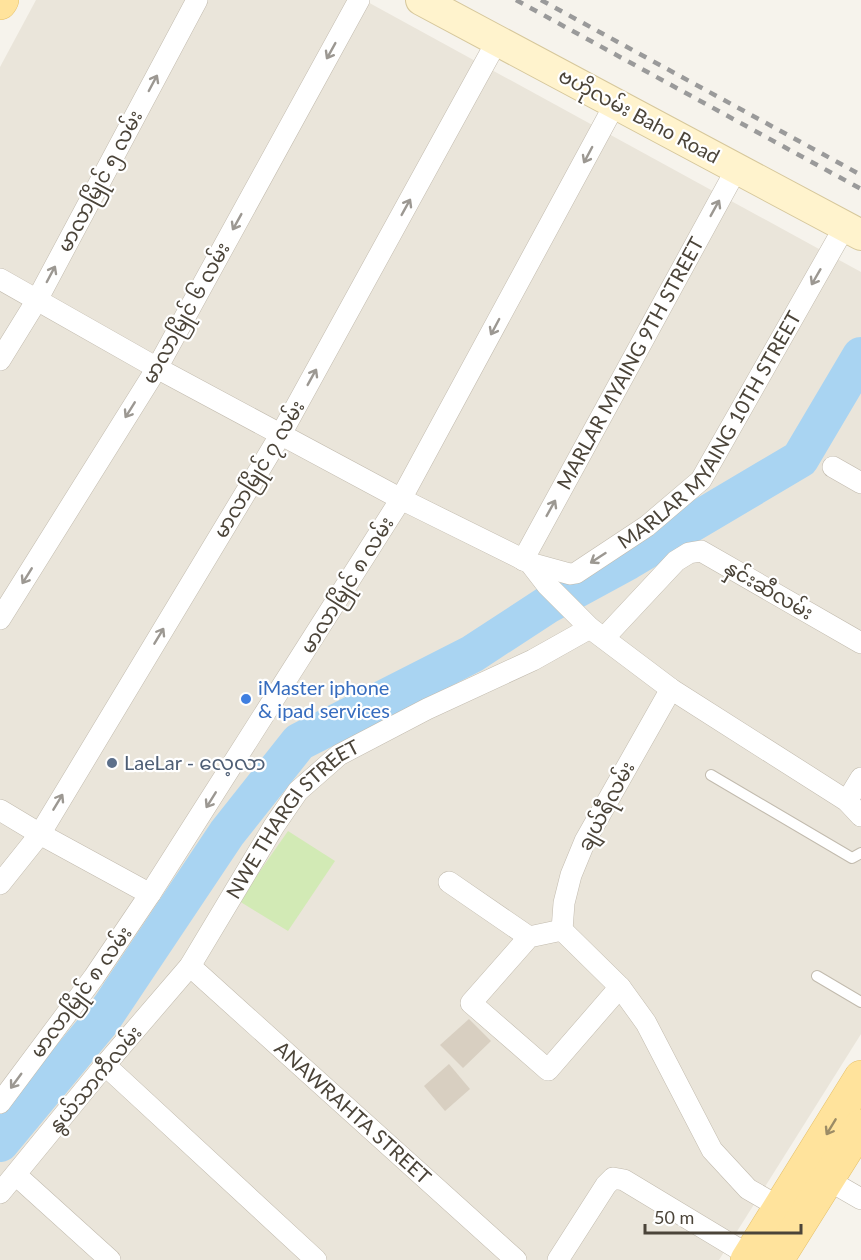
<svg xmlns="http://www.w3.org/2000/svg" width="861" height="1260" font-family="Lato,'Noto Sans Myanmar',sans-serif">
	<style>
		.residential { fill: #eae5da }
		.green { fill: #d2eab5 }
		.lines { fill: none; stroke-linecap: round; stroke-linejoin: round }
		.river { stroke: #a9d4f2; stroke-width: 38 }
		.building { fill: #d8cfc1 }
		.service-casing { stroke: #c2bbae; stroke-width: 12 }
		.minor-casing { stroke: #c2bbae; stroke-width: 22 }
		.secondary-casing { stroke: #d6c79b; stroke-width: 32 }
		.primary-casing { stroke: #e6c16a; stroke-width: 34 }
		.service { stroke: #fff; stroke-width: 10 }
		.minor { stroke: #fff; stroke-width: 21 }
		.secondary { stroke: #fff3cd; stroke-width: 30 }
		.primary { stroke: #ffe39c; stroke-width: 33 }
		.rail { stroke: #9a9a9a; stroke-width: 4.5; stroke-dasharray: 8 8; stroke-linecap: butt }
		.oneway { stroke: #9c9892 }
		.oneway2 { stroke: #9c8c66 }
		.shop-dot { fill: #3f7fe0; stroke: #fff; stroke-width: 2 }
		.service-dot { fill: #5c6f8a; stroke: #fff; stroke-width: 2 }
		.labels { text-anchor: middle; stroke-width: 4.5; stroke-linejoin: round; paint-order: stroke }
		.street-label { font-size: 20px; fill: #4b4439; stroke: #fff }
		.shop-label { font-size: 20px; fill: #366cbe; stroke: #fff; text-anchor: start }
		.service-label { font-size: 20px; fill: #4e5e75; stroke: #fff; text-anchor: start }
	</style>
	<rect width="100%" height="100%" fill="#f6f3ec"/>
	<polygon class="residential" points="36,0 364,0 861,272 861,1034 719,1260 0,1260 0,67"/>
	<polygon class="green" points="288,831 335,861 288,931 239,901"/>
	<g class="lines">
		<polyline class="river" points="0,1143 102,1020 227,833 299,742 472,654 547,605 628,561 800,459 861,356"/>
	</g>
	<g class="building">
		<polygon points="469,1019 491,1041 463,1068 440,1045"/>
		<polygon points="449,1064 470,1089 445,1111 424,1086"/>
	</g>
	<g class="lines">
		<g class="service-casing">
			<g id="service">
				<polyline points="711,775 852,858 861,853"/>
				<polyline points="817,976 861,1002"/>
			</g>
		</g>
		<g class="minor-casing">
			<g id="minor">
				<polyline points="0,279 157,368 401,499 530,563 547,585 590,628 671,689 847,801 861,816"/>
				<polyline points="0,360 37,300 197,0"/>
				<polyline points="833,467 861,483"/>
				<path id="s1" d="M523 560 737 168"/>
				<path id="s2" d="M530 563 570 574 576 573 647 526 701 480 845 226"/>
				<polyline points="0,619 157,368 359,0"/>
				<polyline points="604,638 676,561 689,553 701,551 861,643"/>
				<polyline points="847,801 861,778"/>
				<polyline points="0,810 40,834 150,894"/>
				<polyline points="449,882 529,937"/>
				<polyline points="0,884 40,834 281,434 497,41"/>
				<polyline points="562,930 620,987 646,1023 712,1150 748,1189 781,1208"/>
				<polyline points="562,930 529,937 471,1003 548,1070 620,987"/>
				<polyline points="562,930 564,903 571,875 585,841 671,689"/>
				<path id="s3" d="M190 966 516 1260"/>
				<polyline points="105,1065 316,1260"/>
				<polyline points="0,1103 94,977 150,894 401,499 615,104"/>
				<polyline points="16,1175 110,1260"/>
				<polyline points="828,1180 861,1199"/>
				<path id="s4" d="M0 1193 105 1065 190 966 274 826 298 791 339 755 427 709 533 660 590 628"/>
				<polyline points="558,1260 606,1185 613,1178 624,1180 750,1256"/>
			</g>
		</g>
		<g class="secondary-casing">
			<polyline id="secondary" points="421,0 861,235"/>
		</g>
		<g class="primary-casing">
			<g id="primary">
				<polyline points="0,3 2,0"/>
				<polyline points="747,1260 861,1077"/>
				<polyline points="777,1260 861,1126"/>
			</g>
		</g>
		<use href="#service" class="service"/>
		<use href="#minor" class="minor"/>
		<use href="#secondary" class="secondary"/>
		<use href="#primary" class="primary"/>
		<g class="rail">
			<polyline points="516,0 861,189"/>
			<polyline points="541,0 861,175"/>
		</g>
	</g>
	<defs><path id="oneway-shaft" d="M-6 0H5M1.5-3L5.5 0L1.5 3" fill="none" stroke-width="1.6" stroke-linecap="round" stroke-linejoin="round" transform="scale(1.5)"/></defs>
	<g class="oneway">
		<use href="#oneway-shaft" transform="translate(331 51) rotate(119)"/>
		<use href="#oneway-shaft" transform="translate(153 83) rotate(-62)"/>
		<use href="#oneway-shaft" transform="translate(588 155) rotate(118)"/>
		<use href="#oneway-shaft" transform="translate(406 207) rotate(-61)"/>
		<use href="#oneway-shaft" transform="translate(715 208) rotate(-61)"/>
		<use href="#oneway-shaft" transform="translate(237 222) rotate(119)"/>
		<use href="#oneway-shaft" transform="translate(51 274) rotate(-62)"/>
		<use href="#oneway-shaft" transform="translate(816 277) rotate(120)"/>
		<use href="#oneway-shaft" transform="translate(495 327) rotate(118)"/>
		<use href="#oneway-shaft" transform="translate(312 377) rotate(-61)"/>
		<use href="#oneway-shaft" transform="translate(130 410) rotate(122)"/>
		<use href="#oneway-shaft" transform="translate(551 508) rotate(-61)"/>
		<use href="#oneway-shaft" transform="translate(598 558) rotate(147)"/>
		<use href="#oneway-shaft" transform="translate(27 576) rotate(122)"/>
		<use href="#oneway-shaft" transform="translate(159 636) rotate(-59)"/>
		<use href="#oneway-shaft" transform="translate(211 800) rotate(122)"/>
		<use href="#oneway-shaft" transform="translate(58 802) rotate(-59)"/>
		<use href="#oneway-shaft" transform="translate(16 1081) rotate(126)"/>
	</g>
	<use class="oneway2" href="#oneway-shaft" transform="translate(831 1127) rotate(121)"/>
	<circle class="shop-dot" cx="246" cy="699" r="6"/>
	<circle class="service-dot" cx="112" cy="763" r="6"/>
	<g class="labels">
		<g class="street-label">
			<text transform="translate(639 116) rotate(28)" y="7">ဗဟိုလမ်း Baho Road</text>
			<text transform="translate(100 181) rotate(-62)" y="7">မာလာမြိုင် ၅ လမ်း</text>
			<text transform="translate(186 313) rotate(-61)" y="7">မာလာမြိုင် ၆ လမ်း</text>
			<text dy="7" stroke="none"><textPath href="#s1" startOffset="224">MARLAR MYAING 9TH STREET</textPath></text>
			<text dy="7" stroke="none"><textPath href="#s2" startOffset="248">MARLAR MYAING 10TH STREET</textPath></text>
			<text transform="translate(259 469) rotate(-59)" y="7">မာလာမြိုင် ၇ လမ်း</text>
			<text transform="translate(347 585) rotate(-58)" y="7">မာလာမြိုင် ၈ လမ်း</text>
			<text transform="translate(769 590) rotate(30)" y="7">နှင်းဆီလမ်း</text>
			<text transform="translate(606 806) rotate(-62)" y="7">ချယ်ရီလမ်း</text>
			<text dy="7" stroke="none"><textPath href="#s4" startOffset="477">NWE THARGI STREET</textPath></text>
			<text transform="translate(81 992) rotate(-54)" y="7">မာလာမြိုင် ၈ လမ်း</text>
			<text transform="translate(95 1079) rotate(-50)" y="7">နွယ်သာကီလမ်း</text>
			<text dy="7" stroke="none"><textPath href="#s3" startOffset="219">ANAWRAHTA STREET</textPath></text>
		</g>
		<g class="shop-label">
			<text x="258" y="695">iMaster iphone<tspan x="258" dy="23">&amp; ipad services</tspan></text>
		</g>
		<g class="service-label">
			<text x="124" y="770">LaeLar - လေ့လာ</text>
		</g>
	</g>
	<path d="M645 1224v9h156v-9" fill="none" stroke="#4b4439" stroke-width="3"/>
	<text x="654" y="1224" font-size="18" fill="#4b4439" stroke="#ffffff" stroke-width="4.5" paint-order="stroke">50 m</text>
</svg>
